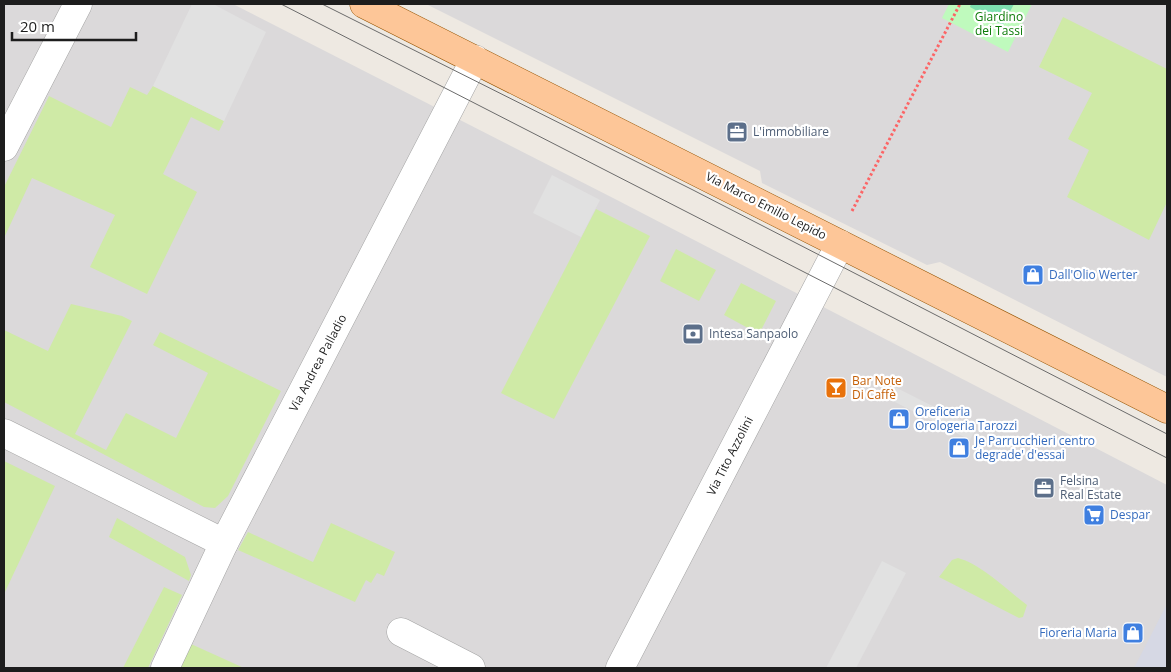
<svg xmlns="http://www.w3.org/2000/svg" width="1171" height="672" font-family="'Open Sans',sans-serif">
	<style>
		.residential { fill: #dbd9da }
		.grass { fill: #cfeaa6 }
		.park { fill: #bffabd }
		.pitch { fill: #7edfaf }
		.parking { fill: #e1e1e1 }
		.plaza { fill: #d6d8e4 }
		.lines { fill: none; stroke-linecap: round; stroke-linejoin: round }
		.minor-casing { stroke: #a4a4a4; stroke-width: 29 }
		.major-casing { stroke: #955300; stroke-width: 29 }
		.path { stroke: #fc6566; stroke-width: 3; stroke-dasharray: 2.5 2.5; stroke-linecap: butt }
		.minor { stroke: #fff; stroke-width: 28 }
		.major { stroke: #fdc698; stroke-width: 28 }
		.tram { stroke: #6b6b6b; stroke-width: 1 }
		.labels { text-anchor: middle; stroke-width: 4.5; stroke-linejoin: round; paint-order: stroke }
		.park-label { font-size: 12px; fill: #0d7c09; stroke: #fff }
		.service-label { font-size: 12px; fill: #4e5e75; stroke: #fff; text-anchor: start }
		.street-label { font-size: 12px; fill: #1d1d1d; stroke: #fff }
		.shop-label { font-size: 12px; fill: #366cbe; stroke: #fff; text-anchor: start }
		.food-label { font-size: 12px; fill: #c56008; stroke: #fff; text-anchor: start }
	</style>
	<rect width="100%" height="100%" fill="#eee9e2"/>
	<g class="residential">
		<polygon points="4,4 233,4 615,199 1167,485 1167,668 4,668"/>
		<polygon points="426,4 1167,4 1167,377 940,262 927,265 762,183 760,171"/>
	</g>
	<g class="grass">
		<polygon points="1063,17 1167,69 1167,202 1149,240 1067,197 1089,150 1068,139 1092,93 1039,67"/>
		<polygon points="153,86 224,121 219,131 191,117 163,174 197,192 147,294 90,267 115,215 32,178 4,238 4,187 49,96 111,127 130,87 147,95"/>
		<polygon points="596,209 650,236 554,419 501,393"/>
		<polygon points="676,249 716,270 699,301 660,281"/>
		<polygon points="741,283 776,301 759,334 724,315"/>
		<polygon points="71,304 122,316 132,321 75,434 106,450 126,413 176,438 208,373 153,345 160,332 281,391 228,496 215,508 204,507 4,402 4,330 48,351"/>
		<polygon points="4,461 55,486 4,594"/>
		<polygon points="117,518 185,557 191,575 189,581 109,537"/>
		<polygon points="331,523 395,552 384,576 377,573 371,583 366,580 355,602 238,550 248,532 313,562"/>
		<path d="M958 558C981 564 1007 590 1027 605L1023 617 1019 618 939 577 952 560Z"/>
		<polygon points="164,587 182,595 148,668 123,668"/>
		<polygon points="191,644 244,668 180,668"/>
	</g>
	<polygon class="park" points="949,4 1032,4 1008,52 942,18"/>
	<polygon class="pitch" points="971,4 1014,4 1003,25 970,7"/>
	<g class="parking">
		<polygon points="192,4 213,4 266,32 224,121 153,86"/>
		<polygon points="552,175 600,200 581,237 533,213"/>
		<polygon points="893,386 976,428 970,440 887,398"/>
		<polygon points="882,561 906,573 856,668 826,668"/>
	</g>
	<polygon class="plaza" points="1167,604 1167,668 1134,668"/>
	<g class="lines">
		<g class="minor-casing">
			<g id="minor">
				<polyline points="4,147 78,4"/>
				<polyline points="4,433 224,543"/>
				<polyline points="401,632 471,668"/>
				<polyline points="165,668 224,543 475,59"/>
				<polyline points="620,668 840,244"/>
			</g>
		</g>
		<g class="major-casing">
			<polyline id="major" points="364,4 1167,409"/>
		</g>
		<polyline class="path" points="852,211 960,4"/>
		<use href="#minor" class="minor"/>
		<use href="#major" class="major"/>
		<g class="tram">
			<polyline points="281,4 1167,458"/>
			<polyline points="322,4 693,190 1167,434"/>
		</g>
	</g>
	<defs>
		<g id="office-square" transform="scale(1.125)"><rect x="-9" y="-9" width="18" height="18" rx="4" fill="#5c6f8a" stroke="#fff"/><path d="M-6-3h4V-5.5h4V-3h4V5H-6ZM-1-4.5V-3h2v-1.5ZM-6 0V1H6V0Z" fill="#fff"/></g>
		<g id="shop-square" transform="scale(1.125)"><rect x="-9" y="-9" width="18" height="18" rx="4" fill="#3f7fe0" stroke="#fff"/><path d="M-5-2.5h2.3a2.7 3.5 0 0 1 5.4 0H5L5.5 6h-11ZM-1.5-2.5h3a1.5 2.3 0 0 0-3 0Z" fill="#fff"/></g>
		<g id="bank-square" transform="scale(1.125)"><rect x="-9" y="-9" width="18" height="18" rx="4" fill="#5c6f8a" stroke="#fff"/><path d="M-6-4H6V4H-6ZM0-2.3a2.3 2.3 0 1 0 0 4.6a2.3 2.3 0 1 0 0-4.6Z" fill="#fff"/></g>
		<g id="bar-square" transform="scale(1.125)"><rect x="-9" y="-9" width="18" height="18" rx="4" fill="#e8710a" stroke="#fff"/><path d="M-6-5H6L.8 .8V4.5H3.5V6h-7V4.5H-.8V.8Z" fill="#fff"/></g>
		<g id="supermarket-square" transform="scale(1.125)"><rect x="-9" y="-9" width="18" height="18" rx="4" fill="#3f7fe0" stroke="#fff"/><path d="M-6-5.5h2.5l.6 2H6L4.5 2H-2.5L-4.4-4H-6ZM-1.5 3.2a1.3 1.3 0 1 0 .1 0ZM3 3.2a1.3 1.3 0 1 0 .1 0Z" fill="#fff"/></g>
	</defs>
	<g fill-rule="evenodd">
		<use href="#office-square" x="737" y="132"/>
		<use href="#shop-square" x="1033" y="275"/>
		<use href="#bank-square" x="693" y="334"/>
		<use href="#bar-square" x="836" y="388"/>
		<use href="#shop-square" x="899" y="419"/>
		<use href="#shop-square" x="959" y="448"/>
		<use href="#office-square" x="1044" y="488"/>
		<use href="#supermarket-square" x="1094" y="515"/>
		<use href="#shop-square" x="1133" y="633"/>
	</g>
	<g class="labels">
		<g class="park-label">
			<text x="999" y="21">Giardino<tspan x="999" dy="14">dei Tassi</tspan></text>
		</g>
		<g class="service-label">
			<text x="753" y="136">L'immobiliare</text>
			<text x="709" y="338">Intesa Sanpaolo</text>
			<text x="1060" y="485">Felsina<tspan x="1060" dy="14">Real Estate</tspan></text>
		</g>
		<g class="street-label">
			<text transform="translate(766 206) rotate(27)" y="4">Via Marco Emilio Lepido</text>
			<text transform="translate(318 363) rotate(-62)" y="4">Via Andrea Palladio</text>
			<text transform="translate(730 456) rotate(-63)" y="4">Via Tito Azzolini</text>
		</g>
		<g class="shop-label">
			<text x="1049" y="279">Dall'Olio Werter</text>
			<text x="915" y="416">Oreficeria<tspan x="915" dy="14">Orologeria Tarozzi</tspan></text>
			<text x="975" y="445">Je Parrucchieri centro<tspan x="975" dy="14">degrade' d'essai</tspan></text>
			<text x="1110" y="519">Despar</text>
			<text x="1117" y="637" text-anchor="end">Fioreria Maria</text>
		</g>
		<g class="food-label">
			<text x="852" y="385">Bar Note<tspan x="852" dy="14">Di Caffè</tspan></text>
		</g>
	</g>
	<rect width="1171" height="672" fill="none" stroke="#1d1d1d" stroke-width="10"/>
	<path d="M12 32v8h124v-8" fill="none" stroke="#1d1d1d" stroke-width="2.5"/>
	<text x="20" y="32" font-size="15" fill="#1d1d1d" stroke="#ffffff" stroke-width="4" paint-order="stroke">20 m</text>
</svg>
